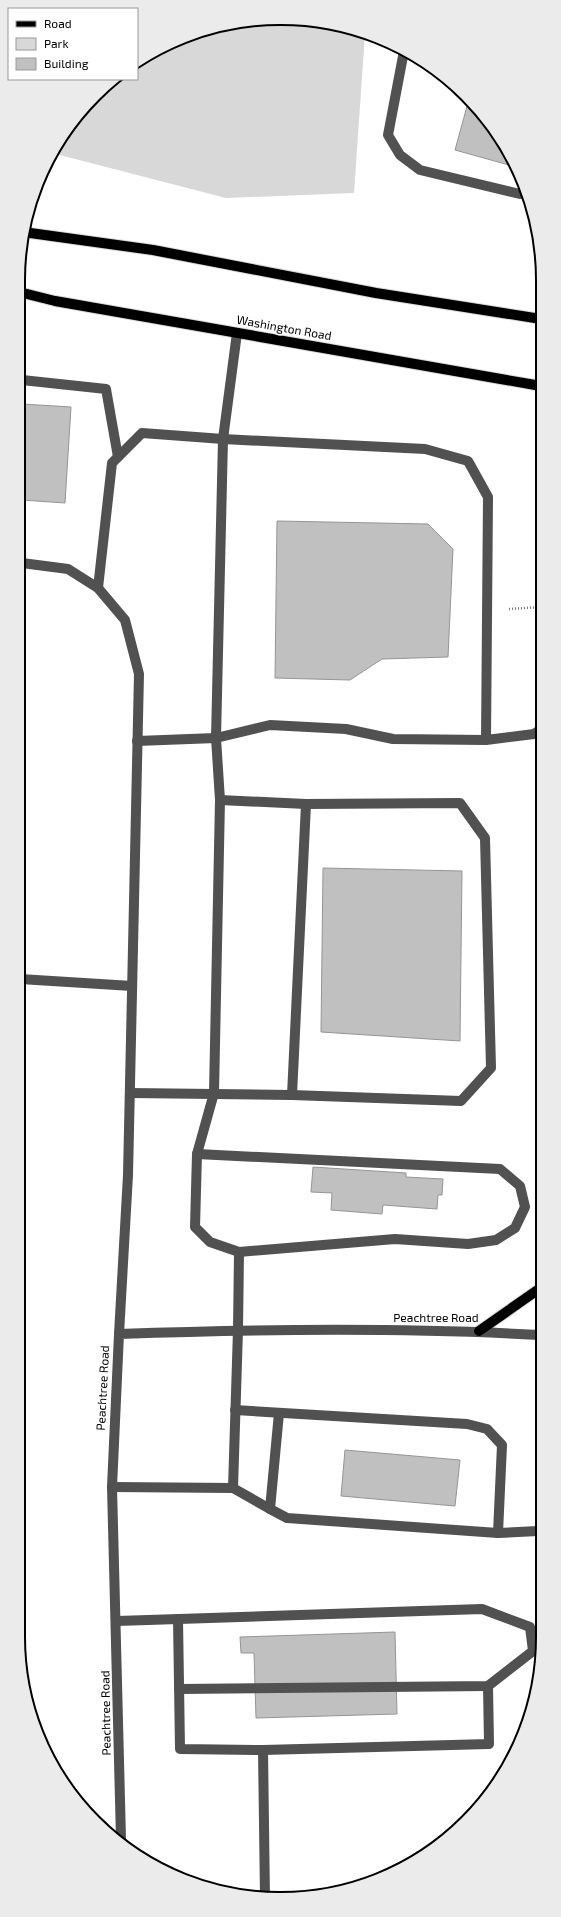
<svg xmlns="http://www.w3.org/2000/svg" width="561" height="1917" font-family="'Exo 2',sans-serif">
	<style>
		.green { fill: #d8d8d8 }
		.building { fill: #c0c0c0; stroke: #959595 }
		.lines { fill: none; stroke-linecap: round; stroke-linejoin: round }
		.major-casing { stroke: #dbdbdb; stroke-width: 12 }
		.path { stroke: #737373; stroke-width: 2.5; stroke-dasharray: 1 2; stroke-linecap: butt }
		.minor { stroke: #515151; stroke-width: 10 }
		.major { stroke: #000; stroke-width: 10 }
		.labels { text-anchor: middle; stroke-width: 3.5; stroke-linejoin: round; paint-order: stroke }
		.street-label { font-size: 12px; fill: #000; stroke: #fff }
		.rim { fill: none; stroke: #000; stroke-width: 2 }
	</style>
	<rect width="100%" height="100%" fill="#fff"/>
	<polygon class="green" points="280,18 331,23 365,34 354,193 226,198 52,153 62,135 95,95 114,79 137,79 137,61 180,38 229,23"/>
	<g class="building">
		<polygon points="469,99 516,165 516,167 455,150"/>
		<polygon points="22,404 71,407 65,503 22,500"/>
		<polygon points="277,521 428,524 453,549 448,657 382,659 350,680 275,678"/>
		<polygon points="323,868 462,871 460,1041 321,1032"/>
		<polygon points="313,1167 406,1173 406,1177 443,1179 442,1195 438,1195 437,1209 383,1205 382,1214 331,1210 332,1193 311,1192"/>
		<polygon points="345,1450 460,1460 455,1506 341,1496"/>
		<polygon points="395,1632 397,1714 256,1718 254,1653 241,1653 240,1637"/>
	</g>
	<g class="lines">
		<g class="major-casing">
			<g id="major">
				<polyline points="23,232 153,250 376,293 541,319"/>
				<polyline points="23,293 55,301 541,386"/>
				<polyline points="479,1331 539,1289"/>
			</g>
		</g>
		<polyline class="path" points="509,609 540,607"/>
		<g class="minor">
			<polyline points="404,51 388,135 400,155 420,170 520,194 524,193"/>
			<polyline points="22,380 106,389 118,457"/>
			<polyline points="22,563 68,569 98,588 125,620 139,674 128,1175 119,1334"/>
			<polyline points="98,588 112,463 142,433 223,439 425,449 468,461 488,497 486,740"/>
			<polyline points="137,741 216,738 270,725 346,729 393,739 486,740 534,734 540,730"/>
			<polyline points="20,979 132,986"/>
			<polyline points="130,1093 292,1095 461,1101 491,1068 485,838 460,803 306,804 220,800"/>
			<polyline points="292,1095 306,804"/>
			<polyline points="197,1154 500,1169 520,1186 525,1207 515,1228 496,1240 468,1244 395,1239 239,1252"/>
			<polyline points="235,1410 467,1424 487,1429 502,1445 498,1533"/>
			<polyline points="279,1413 270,1509 287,1518 498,1533 538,1531"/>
			<polyline points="112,1487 233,1488 270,1509"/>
			<polyline points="233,1488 238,1330 239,1252 210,1242 195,1227 197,1154 214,1093 220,800 216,738 223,439 237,333"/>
			<polyline points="178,1619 180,1749 263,1750 265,1898"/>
			<polyline points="117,1621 482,1609 530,1627 533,1651 488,1686 179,1689"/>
			<polyline points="263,1750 489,1744 488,1686"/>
			<path d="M121 1839 112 1487 119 1334C259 1329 399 1327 539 1335"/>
		</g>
		<use href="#major" class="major"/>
	</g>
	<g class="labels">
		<g class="street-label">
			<text transform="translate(284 328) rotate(10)" y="4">Washington Road</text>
			<text x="436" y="1322">Peachtree Road</text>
			<text transform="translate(103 1388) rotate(-87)" y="4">Peachtree Road</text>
			<text transform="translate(106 1713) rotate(-91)" y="4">Peachtree Road</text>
		</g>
	</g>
	<path d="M0 0H561V1917H0ZM280 25H281A255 255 0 0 1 536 280V1637A255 255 0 0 1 281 1892H280A255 255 0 0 1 25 1637V280A255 255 0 0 1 280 25Z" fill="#ebebeb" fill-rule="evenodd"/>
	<path class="rim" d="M280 25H281A255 255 0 0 1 536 280V1637A255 255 0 0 1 281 1892H280A255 255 0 0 1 25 1637V280A255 255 0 0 1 280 25Z"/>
	<rect x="8" y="8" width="130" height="72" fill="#ffffff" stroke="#999999"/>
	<rect x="16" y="21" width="20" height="6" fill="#000000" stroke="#999999"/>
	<text x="44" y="28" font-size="12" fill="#000000">Road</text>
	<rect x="16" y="38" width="20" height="12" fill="#d8d8d8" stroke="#999999"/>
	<text x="44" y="48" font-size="12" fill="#000000">Park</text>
	<rect x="16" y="58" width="20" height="12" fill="#c0c0c0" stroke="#999999"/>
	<text x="44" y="68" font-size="12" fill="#000000">Building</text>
</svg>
